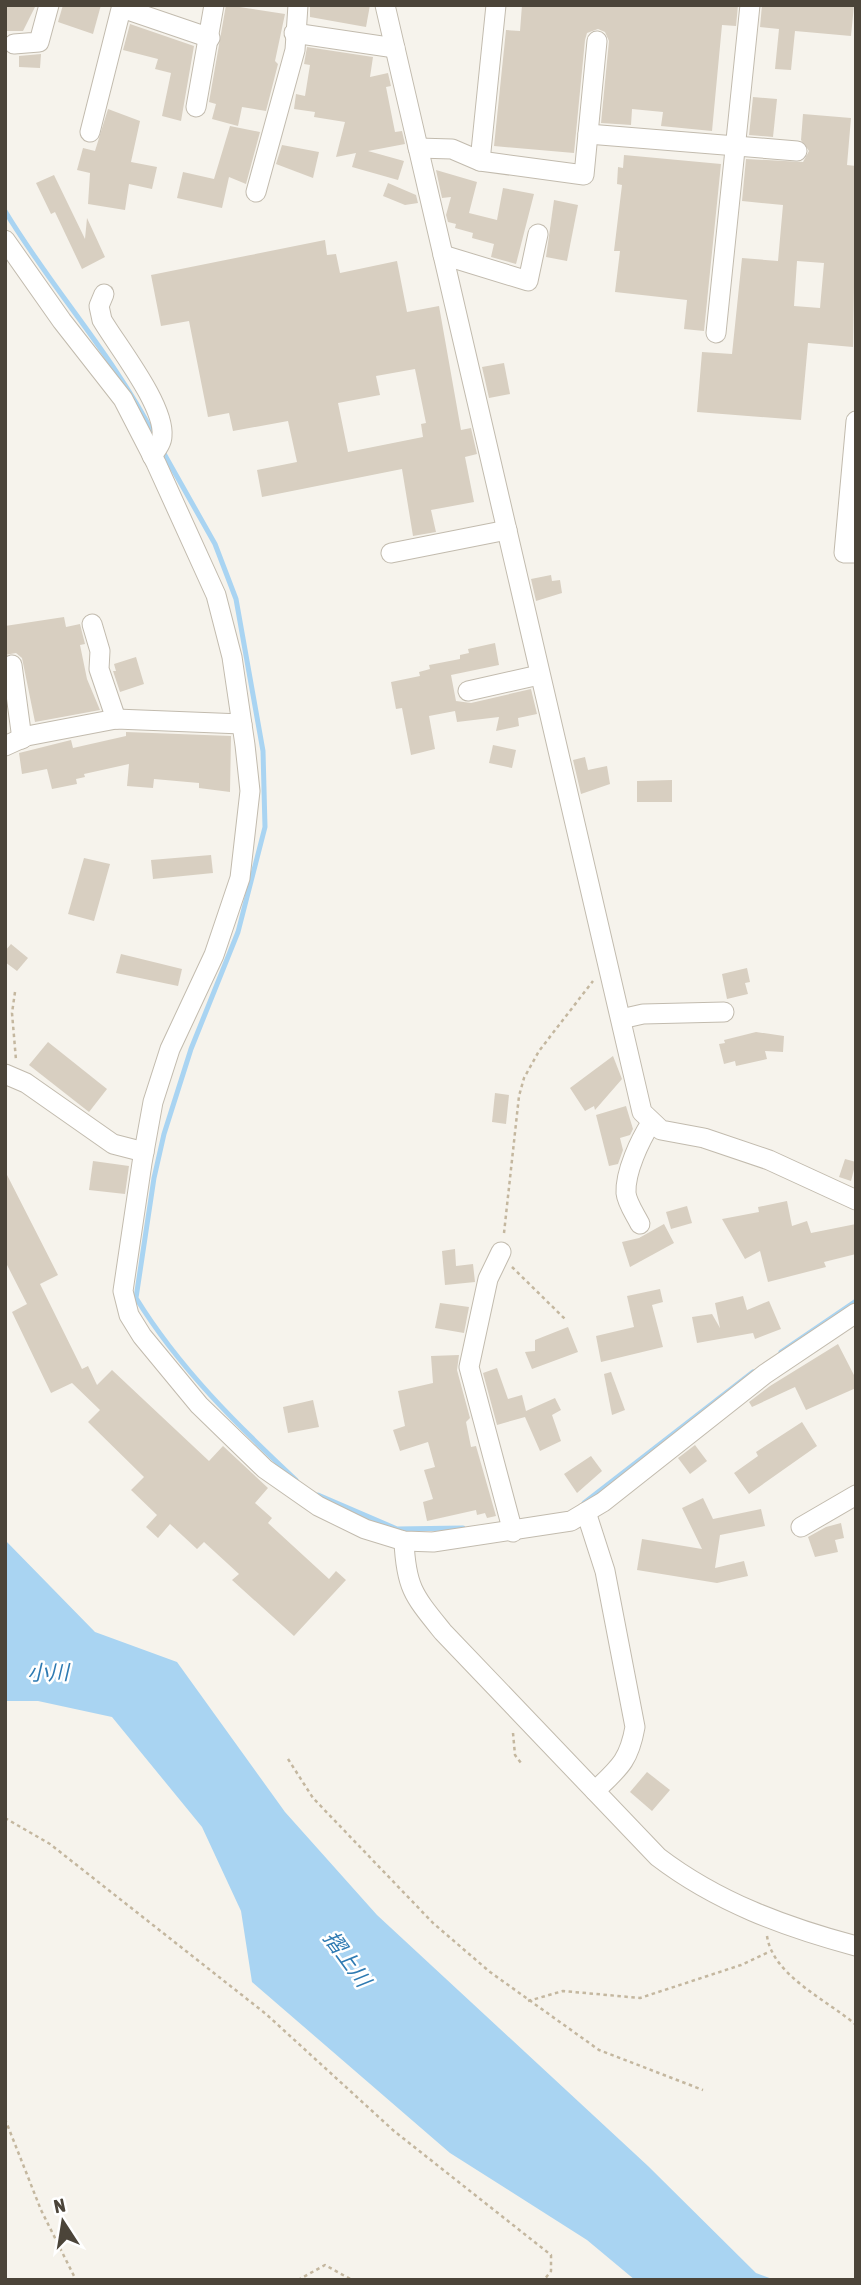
<svg xmlns="http://www.w3.org/2000/svg" width="861" height="2285" font-family="'Asap Condensed','Noto Sans JP',sans-serif">
	<style>
		.water { fill: #a9d4f2 }
		.lines { fill: none; stroke-linecap: round; stroke-linejoin: round }
		.stream { stroke: #a9d4f2; stroke-width: 5 }
		.building { fill: #d8cfc1; fill-rule: evenodd }
		.minor-casing { stroke: #c2bbae; stroke-width: 21 }
		.path { stroke: #c4b79f; stroke-width: 2.5; stroke-dasharray: 3.5 3.5; stroke-linecap: butt }
		.minor { stroke: #fff; stroke-width: 19 }
		.labels { text-anchor: middle; stroke-width: 5; stroke-linejoin: round; paint-order: stroke }
		.water-label { font-size: 21px; font-style: italic; fill: #2e7ab2; stroke: #fff }
	</style>
	<rect width="100%" height="100%" fill="#f6f3ec"/>
	<polygon class="water" points="5,1540 95,1632 177,1662 285,1812 377,1915 648,2166 756,2273 775,2280 635,2280 587,2240 450,2153 252,1982 241,1911 202,1827 112,1717 38,1701 5,1701"/>
	<g class="lines">
		<g class="stream">
			<path d="M5 211C51 288 113 355 154 435"/>
			<path d="M162 450 215 544 236 599 263 751 265 827 238 932 191 1049 164 1134 154 1178 136 1298C179 1368 237 1425 296 1480"/>
			<polyline points="781,1352 856,1301"/>
			<polyline points="318,1495 397,1529 463,1528"/>
			<polyline points="584,1503 753,1372"/>
		</g>
	</g>
	<g class="building">
		<polygon points="5,5 36,5 23,31 5,31"/>
		<polygon points="63,5 101,5 93,34 58,22"/>
		<polygon points="226,5 285,14 275,61 278,64 266,111 242,107 238,126 212,119 216,104 209,102"/>
		<polygon points="310,5 370,5 366,27 310,17"/>
		<polygon points="522,5 738,5 736,26 722,25 712,131 661,126 663,112 632,109 631,125 601,123 609,41 605,32 598,29 587,33 585,40 574,153 494,146 506,30 520,31"/>
		<polygon points="762,5 854,5 851,36 795,31 791,70 775,69 779,29 760,27"/>
		<polygon points="130,24 194,46 181,121 162,116 171,73 155,69 158,59 123,50"/>
		<polygon points="307,47 373,57 370,77 388,73 391,86 386,87 395,132 402,131 405,144 368,151 404,161 398,180 352,167 356,153 336,157 345,122 314,117 315,112 294,109 296,94 305,96 310,65 304,64"/>
		<polygon points="41,54 40,68 19,67 19,56"/>
		<polygon points="753,97 777,99 773,137 749,135"/>
		<polygon points="108,109 140,121 131,162 157,167 152,189 129,184 125,210 88,204 90,173 77,170 83,148 95,151"/>
		<path d="M803 114 851 118 847 165 856 166 853 347 808 343 801 420 697 412 702 352 732 354 742 258 778 261 783 205 742 201 746 159 803 162 809 151 801 140ZM797 261 824 263 820 308 794 306Z"/>
		<polygon points="230,126 260,132 246,184 229,177 222,208 177,198 183,172 214,179"/>
		<polygon points="282,145 319,152 313,178 276,164"/>
		<polygon points="624,155 721,164 704,331 684,329 687,300 615,292 620,251 614,251 622,185 617,184 618,167 623,168"/>
		<polygon points="436,170 477,182 469,213 497,220 503,188 534,194 516,264 491,257 494,244 472,238 473,233 455,228 456,224 448,222 446,215 451,197 442,198"/>
		<polygon points="54,175 85,239 87,218 105,257 82,269 55,212 51,214 36,183"/>
		<polygon points="388,183 416,195 418,203 405,205 383,196"/>
		<polygon points="554,200 578,205 567,261 546,257"/>
		<path d="M325 240 327 255 336 254 340 273 397 261 407 312 439 306 461 430 471 428 477 454 465 457 474 502 431 510 436 532 413 536 402 469 262 497 257 470 297 462 288 421 233 431 229 413 208 417 189 321 161 326 151 275ZM415 369 426 423 421 424 423 437 348 452 338 403 380 395 376 376Z"/>
		<polygon points="504,363 510,394 489,398 482,367"/>
		<polygon points="551,575 552,581 560,580 562,593 536,601 531,579"/>
		<polygon points="64,617 66,627 80,624 85,644 80,645 87,679 100,710 35,722 22,658 16,653 5,655 5,626"/>
		<polygon points="495,643 499,665 451,675 456,701 471,703 531,689 537,714 518,718 519,726 496,731 499,717 457,722 455,711 429,716 435,749 411,755 402,708 396,709 391,682 420,676 419,672 430,669 429,665 460,659 460,655 469,653 468,649"/>
		<polygon points="136,657 144,684 120,692 113,671 116,671 114,664"/>
		<polygon points="126,732 231,736 230,792 199,788 199,783 154,779 153,788 127,786 129,764 84,774 85,777 76,779 77,784 52,789 47,769 22,774 19,753 71,740 73,748 126,736"/>
		<polygon points="493,745 516,750 512,768 489,763"/>
		<polygon points="585,757 588,770 607,766 610,784 581,794 573,760"/>
		<polygon points="672,780 672,802 637,802 637,781"/>
		<polygon points="211,855 213,873 153,879 151,860"/>
		<polygon points="84,858 110,864 94,921 68,914"/>
		<polygon points="11,944 28,958 17,971 5,962 5,951"/>
		<polygon points="121,954 182,969 178,986 116,973"/>
		<polygon points="747,968 750,982 745,983 748,994 727,999 722,974"/>
		<polygon points="756,1032 784,1036 783,1052 765,1051 767,1059 736,1066 735,1061 724,1064 719,1044 725,1043 724,1040"/>
		<polygon points="48,1042 107,1089 89,1112 29,1065"/>
		<polygon points="613,1056 622,1079 595,1110 594,1106 585,1111 570,1088"/>
		<polygon points="495,1093 509,1095 506,1124 492,1122"/>
		<polygon points="626,1106 633,1129 630,1135 620,1138 623,1150 618,1164 609,1166 596,1115"/>
		<polygon points="845,1159 856,1162 851,1181 839,1177"/>
		<polygon points="93,1161 129,1166 125,1194 89,1190"/>
		<polygon points="5,1171 58,1275 40,1284 82,1369 88,1366 97,1385 112,1370 209,1461 223,1446 268,1488 255,1503 272,1518 268,1523 329,1579 336,1571 346,1580 294,1636 232,1580 239,1574 204,1542 197,1549 170,1524 158,1538 146,1527 157,1515 131,1490 144,1477 88,1422 100,1410 72,1383 51,1393 12,1312 27,1304 5,1261"/>
		<polygon points="787,1201 792,1226 807,1221 811,1233 856,1224 856,1254 824,1262 826,1267 768,1282 760,1251 745,1259 722,1219 759,1212 758,1207"/>
		<polygon points="687,1206 692,1223 671,1229 666,1212"/>
		<polygon points="664,1224 674,1243 630,1267 622,1242 639,1238"/>
		<polygon points="455,1249 456,1266 473,1264 475,1282 445,1285 442,1251"/>
		<polygon points="660,1289 663,1302 652,1305 663,1347 601,1362 596,1336 634,1327 627,1296"/>
		<polygon points="743,1296 747,1310 769,1301 781,1329 755,1339 753,1333 697,1343 692,1317 712,1314 720,1328 715,1303"/>
		<polygon points="440,1303 469,1307 464,1333 435,1328"/>
		<polygon points="568,1327 578,1352 532,1369 525,1352 535,1351 535,1340"/>
		<polygon points="838,1344 856,1379 856,1388 806,1410 795,1387 752,1407 749,1402 770,1386"/>
		<polygon points="459,1355 457,1370 470,1418 466,1422 471,1447 476,1446 496,1516 487,1518 485,1513 477,1515 476,1510 427,1521 423,1502 433,1499 424,1470 435,1467 428,1442 400,1451 393,1430 405,1426 398,1391 433,1383 431,1356"/>
		<polygon points="497,1368 508,1399 522,1395 526,1411 555,1398 561,1410 552,1415 561,1441 540,1451 525,1417 497,1425 483,1373"/>
		<polygon points="611,1372 625,1410 612,1415 604,1374"/>
		<polygon points="313,1400 319,1427 288,1433 283,1407"/>
		<polygon points="802,1422 817,1446 749,1494 734,1473 758,1456 756,1452"/>
		<polygon points="695,1445 707,1461 690,1474 678,1458"/>
		<polygon points="591,1456 602,1471 577,1493 564,1474"/>
		<polygon points="703,1498 713,1519 761,1509 765,1526 720,1535 715,1568 744,1561 748,1576 717,1583 637,1570 642,1539 702,1549 682,1508"/>
		<polygon points="841,1523 844,1538 835,1540 838,1552 815,1557 808,1537 826,1527"/>
		<polygon points="647,1772 670,1790 652,1811 630,1792"/>
	</g>
	<g class="lines">
		<g class="minor-casing">
			<g id="minor">
				<polyline points="385,5 642,1112 661,1130 704,1138 769,1160 856,1200"/>
				<polyline points="122,8 210,38"/>
				<polyline points="294,33 395,48"/>
				<polyline points="14,44 39,42 49,5"/>
				<polyline points="196,107 214,5"/>
				<polyline points="90,132 122,5"/>
				<polyline points="588,134 797,151"/>
				<polyline points="418,148 452,149 480,161 584,175 597,41"/>
				<polyline points="480,161 496,5"/>
				<polyline points="256,192 295,50 298,5"/>
				<polyline points="5,240 62,321 123,399 156,463 216,595 232,657 245,745 250,791 240,878 214,955 170,1049 153,1102 142,1163 123,1291 129,1315 142,1336 199,1405 265,1469 318,1506 365,1529 404,1541 433,1542 571,1521 603,1502 765,1374 856,1313"/>
				<polyline points="443,255 528,281 538,234"/>
				<path d="M104 294 99 306 102 320C118 347 165 406 162 436 162 443 156 450 152 456"/>
				<polyline points="716,333 750,5"/>
				<polyline points="856,421 844,553 856,553"/>
				<polyline points="391,553 507,530"/>
				<polyline points="92,624 100,651 99,669 116,719"/>
				<polyline points="12,665 22,739"/>
				<polyline points="468,691 539,675"/>
				<polyline points="5,746 27,736 116,719 242,724"/>
				<polyline points="621,1019 643,1014 724,1012"/>
				<polyline points="5,1074 26,1083 113,1144 144,1152"/>
				<path d="M640 1224C635 1214 627 1203 626 1193 625 1172 640 1140 651 1123"/>
				<polyline points="501,1252 488,1279 469,1367 513,1532"/>
				<path d="M586 1512 605 1571 635 1727C629 1761 619 1768 595 1791"/>
				<polyline points="801,1527 856,1495"/>
				<path d="M404 1541C406 1588 414 1596 443 1632L658 1857C717 1902 785 1927 856 1946"/>
			</g>
		</g>
		<g class="path">
			<polyline points="15,992 12,1013 16,1060"/>
			<polyline points="504,1233 519,1096 524,1078 539,1051 593,981"/>
			<polyline points="512,1267 565,1319"/>
			<polyline points="513,1733 515,1755 521,1763"/>
			<polyline points="288,1759 313,1798 433,1923 490,1972 599,2050 703,2090"/>
			<polyline points="5,1818 50,1844 266,2014 394,2131 551,2255 551,2271 544,2280"/>
			<path d="M767 1936C773 1976 826 1999 856 2025"/>
			<polyline points="528,2001 563,1991 640,1998 741,1965 769,1952"/>
			<polyline points="5,2119 41,2210 76,2280"/>
			<polyline points="219,2280 226,2280"/>
			<polyline points="298,2280 325,2265 352,2280"/>
		</g>
		<use href="#minor" class="minor"/>
	</g>
	<g class="labels">
		<g class="water-label">
			<text transform="translate(48 1673) rotate(-1)" y="7">小川</text>
			<text transform="translate(347 1959) rotate(54)" y="7">摺上川</text>
		</g>
	</g>
	<rect width="861" height="2285" fill="none" stroke="#4b4439" stroke-width="14"/>
	<g transform="translate(63 2222) rotate(348)" stroke="#ffffff" stroke-width="5" paint-order="stroke">
	<path d="M0-5L12 26L0 18L-12 26Z" fill="#4b4439"/>
	<text y="-10" font-size="19" font-weight="bold" text-anchor="middle" fill="#4b4439">N</text>
	</g>
</svg>
